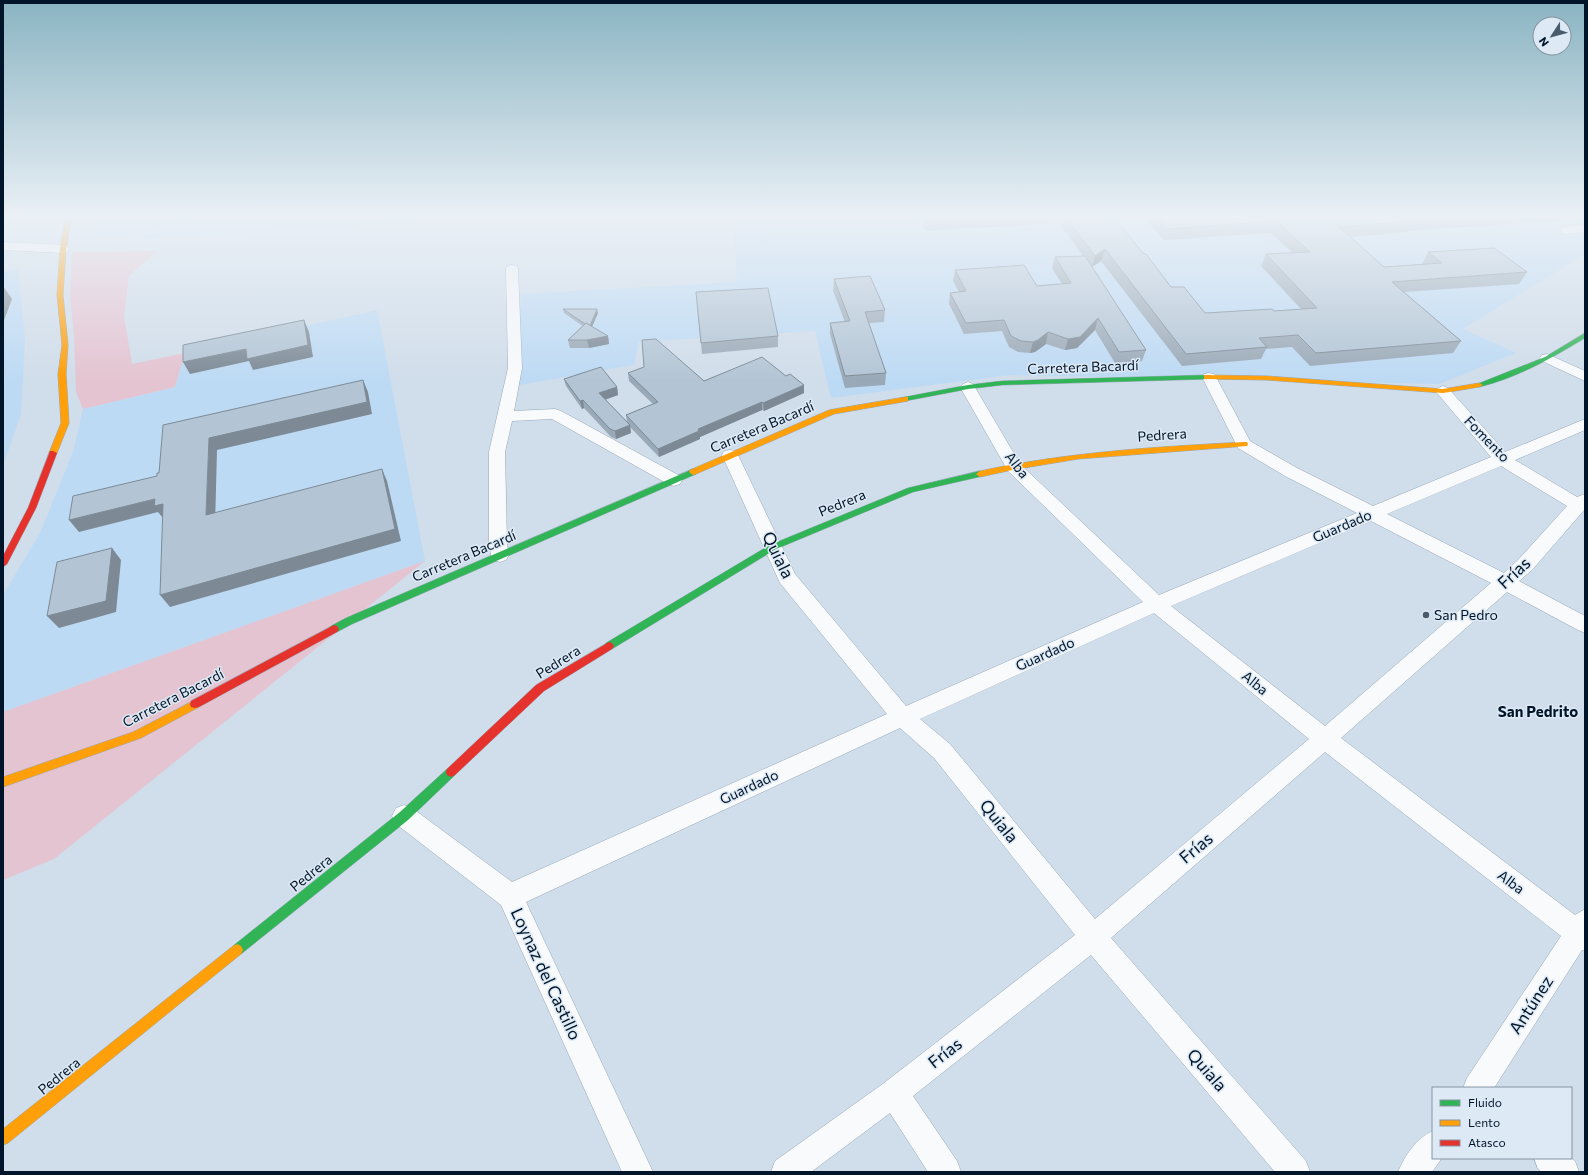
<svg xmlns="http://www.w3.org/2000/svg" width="1588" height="1175" font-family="Commissioner,sans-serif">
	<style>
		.built { fill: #bddaf4 }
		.green { fill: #e4c4d1 }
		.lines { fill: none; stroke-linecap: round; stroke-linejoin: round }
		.street-casing { stroke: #97a9b9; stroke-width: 1 }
		.fast-casing { stroke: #97a9b9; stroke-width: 1 }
		.slow-casing { stroke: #97a9b9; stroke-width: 1 }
		.jam-casing { stroke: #97a9b9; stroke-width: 1 }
		.street { fill: #f8fafc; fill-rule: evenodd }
		.fast { fill: #30b455; fill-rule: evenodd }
		.slow { fill: #ff9f0a; fill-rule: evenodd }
		.jam { fill: #e5322d; fill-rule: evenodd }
		.wall { fill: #9aa9b7; fill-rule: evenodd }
		.shaded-wall { fill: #7d8a95 }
		.building { fill: #b3c5d5; stroke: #7d8a95 }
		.poi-dot { fill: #495b6d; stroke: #dde9f4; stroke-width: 1.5 }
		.labels { text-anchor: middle; stroke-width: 3; stroke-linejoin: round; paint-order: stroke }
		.street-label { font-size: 14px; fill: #001529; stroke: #dde9f4 }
		.poi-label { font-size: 14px; fill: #001529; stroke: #dde9f4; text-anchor: start }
		.neighbourhood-label { font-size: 15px; font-weight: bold; fill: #001529; stroke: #dde9f4 }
		.near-street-label { font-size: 17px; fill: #001529; stroke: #dde9f4 }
	</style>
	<rect width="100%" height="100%" fill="#d0ddea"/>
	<g class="built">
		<polygon points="95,215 212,215 137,234 95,238"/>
		<polygon points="217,215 506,215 141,239 145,234"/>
		<polygon points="854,215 1585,215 1585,254 1463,329 1516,353 1439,384 1010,375 831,398 815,331 639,342 634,365 513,386 521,294 737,282 734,222"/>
		<polygon points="18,269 25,339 21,414 3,465 3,272"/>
		<polygon points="377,310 425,561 3,712 3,595 40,533 73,452 83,409 175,387 185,353"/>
	</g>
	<g class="green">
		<polygon points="157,251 129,276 124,316 132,364 185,353 175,387 83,409 76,392 74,336 70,296 72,252"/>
		<polygon points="425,561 54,859 3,880 3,712"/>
	</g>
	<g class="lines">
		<g class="street-casing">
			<g id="street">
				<polygon points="1585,224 1585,232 1566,234 1562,233 1560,230 1562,227"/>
				<polygon points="3,242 63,245 67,246 69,249 67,252 63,253 3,250"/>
				<polygon points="512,265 517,266 518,269 522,368 514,411 555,409 561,411 680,476 682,480 680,484 674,486 668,484 552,419 512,421 505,452 507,544 509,555 506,560 500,562 494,560 491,555 489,544 489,452 508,368 506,269 507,266"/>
				<polygon points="1547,354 1585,371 1585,381 1542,361 1540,358 1542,355"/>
				<path d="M1209 373 1214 374 1216 377 1250 441 1297 468 1373 506 1491 457 1438 394 1435 391 1438 388 1443 386 1448 388 1505 452 1585 419V430L1515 460 1577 497 1585 494V509L1532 570 1519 581 1585 616V633L1578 630 1507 592 1341 738 1575 915 1585 909V951L1582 950 1494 1088H1463L1467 1078 1561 936 1325 752 1111 938 1306 1161 1310 1172H1275L1091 955 913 1096 957 1161 961 1172H928L890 1113 811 1172H771L775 1161 884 1083 1075 935 934 758 900 728 526 902 653 1172H622L501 905 396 824 392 816 396 808 404 805 412 808 512 882 887 714 780 583 722 455 724 451 730 450 736 451 738 455 795 574 906 706 1143 602 1008 471 960 387 963 384 968 382 973 384 1020 464 1159 595 1357 513 1285 476 1238 448 1202 377 1204 374ZM1501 466 1567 506 1518 560 1504 573 1387 514ZM1371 521 1491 583 1325 726 1171 606ZM1154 613 1309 739 1095 919 950 744 920 719Z"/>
				<path d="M1433 1131V1158H1442L1432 1172H1398C1405 1156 1416 1138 1433 1131Z"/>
				<polygon points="1534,1158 1571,1158 1575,1161 1579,1172 1542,1172 1538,1169"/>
			</g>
		</g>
		<g class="fast-casing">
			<g id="fast">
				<path d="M1585 333V338C1552 358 1517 378 1479 387L1475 385 1545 357Z"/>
				<polygon points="1207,375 1210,375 1210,379 1002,385 968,389 905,401 901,399 905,397 968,385 1002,381"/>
				<polygon points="693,469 697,472 696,474 352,624 337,632 331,632 329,629 331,626 346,618"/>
				<polygon points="980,471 984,474 983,476 913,492 776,549 612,649 606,649 604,646 606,643 770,545 908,488"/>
				<polygon points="451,767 455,769 456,772 455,775 408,820 241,954 237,956 233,954 231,950 233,946 400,812 447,769"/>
			</g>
		</g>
		<g class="slow-casing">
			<g id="slow">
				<polygon points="66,215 72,215 66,249 63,295 68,345 66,374 69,423 57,453 53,455 49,453 61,423 58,374 62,345 57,295 60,249"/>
				<polygon points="1204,375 1267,376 1443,389 1479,383 1483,385 1479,387 1443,393 1267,380 1207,379 1204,379"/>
				<polygon points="905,397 908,397 908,401 834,414 696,474 693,475 689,472 690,470 829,410"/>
				<path d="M1244 442H1247L1248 444 1247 446 1078 459 1012 470 980 477 976 474 980 471C1067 452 1155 447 1244 442Z"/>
				<polygon points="195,700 199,701 200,704 199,707 141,738 3,787 3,777 133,732"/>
				<polygon points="237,944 241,946 243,950 241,954 8,1143 3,1145 3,1129 233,946"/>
			</g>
		</g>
		<g class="jam-casing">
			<g id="jam">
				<polygon points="50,451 53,451 57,453 36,508 7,564 3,567 3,556 28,508"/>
				<polygon points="334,625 337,626 339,629 337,632 199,707 195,708 191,707 190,704 191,701"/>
				<polygon points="609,642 612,643 614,646 612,649 544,691 455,775 451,777 447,775 446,772 447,769 536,685"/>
			</g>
		</g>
		<use href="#street" class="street"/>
		<use href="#fast" class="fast"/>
		<use href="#slow" class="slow"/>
		<use href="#jam" class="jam"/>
	</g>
	<g class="wall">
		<path d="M919 215H1584L1581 219 1408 231 1407 232 1350 237 1384 267 1422 264 1428 252 1527 272 1519 284 1404 292 1461 341 1453 353 1310 366 1292 347 1266 349 1261 359 1182 366 1101 261 1092 267 1146 350 1142 361 1115 363 1095 330 1077 348 1065 350 1046 344 1035 352 1030 353 1018 352 1009 347 1002 331 964 334 949 304 950 293 959 292 953 281 955 270 1037 286 1062 284 1052 268 1055 257 1083 256 1059 223 926 231ZM1145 219 1164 240 1271 233 1293 253 1266 254 1261 266 1301 309 1274 311 1205 313 1171 287 1115 220Z"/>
		<polygon points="834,279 885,310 884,322 869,323 886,373 885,385 845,388 830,334 830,323 845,322 833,291"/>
		<polygon points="696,292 778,336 778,347 702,354"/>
		<polygon points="563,309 598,313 592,327 608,336 609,344 589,348 570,348 568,340 583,326 564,313"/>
		<polygon points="628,373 704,381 804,393 764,411 762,410 700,437 700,439 659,457 630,427 631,433 616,439 611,437 584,408 582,409 566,386 564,379 617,387 618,395 605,400 627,422 626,415 653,404 629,381"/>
	</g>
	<g class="shaded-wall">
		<polygon points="1105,249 1101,261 1092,267 1095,256"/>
		<polygon points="3,286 12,299 3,323"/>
		<polygon points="597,309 598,313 590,331 590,327"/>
		<polygon points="1098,318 1095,330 1077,348 1065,350 1068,339"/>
		<polygon points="304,320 309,332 313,357 253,370 249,361 190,374 183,362 246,349"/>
		<polygon points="1048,332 1046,344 1035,352 1030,353 1033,342"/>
		<polygon points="608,336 609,344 589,348 587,340"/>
		<polygon points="363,380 368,392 372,414 217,450 215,527 206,515 209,438"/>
		<polygon points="804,385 804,393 764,411 763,403"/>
		<polygon points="617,387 618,395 601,401 599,393"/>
		<polygon points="583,400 584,408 582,409 580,401"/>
		<polygon points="762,402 762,410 700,437 700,439 659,457 658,449 698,429"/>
		<polygon points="630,425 631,433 616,439 615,431"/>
		<polygon points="382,469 387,481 401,541 170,607 160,595"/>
		<polygon points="155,499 163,504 163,518 158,512 79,532 69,520"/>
		<polygon points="112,548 121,560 116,612 59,628 47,616"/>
	</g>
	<g class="building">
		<polygon points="925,215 1008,215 927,219"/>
		<polygon points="1064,215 1111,215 1144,254 1146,254 1171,287 1184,287 1205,313 1272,309 1274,311 1317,308 1266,254 1310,252 1276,221 1168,229 1155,215 1481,215 1411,220 1413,221 1339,227 1384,267 1442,263 1428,252 1494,248 1527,272 1392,282 1461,341 1316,353 1298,335 1259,338 1267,347 1186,354 1105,249 1095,256"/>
		<polygon points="1085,256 1146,350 1119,352 1098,318 1080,337 1068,339 1048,332 1038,340 1033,342 1021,341 1011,336 1004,320 966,323 950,293 966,291 955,270 1024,265 1037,286 1071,283 1055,257"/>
		<polygon points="870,276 885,310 865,312 886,373 845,376 830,323 850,321 834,279"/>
		<polygon points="768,288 778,336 701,343 696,292"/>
		<polygon points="563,309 597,309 590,326 586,323 585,324"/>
		<polygon points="304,320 308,345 247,359 246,349 183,362 183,345"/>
		<polygon points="586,323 608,336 587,340 568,340"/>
		<polygon points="656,339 704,381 762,357 786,376 790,374 804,385 763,403 762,402 698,429 699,431 658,449 626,415 658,402 628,373 644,367 642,340"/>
		<polygon points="601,367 617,387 599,393 630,425 615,431 610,429 583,400 580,401 564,379"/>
		<polygon points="363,380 367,402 209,438 206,515 382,469 395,529 160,595 163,504 154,506 155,499 69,520 73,496 157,476 157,473 159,473 163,425"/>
		<polygon points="112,548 106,601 47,616 57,562"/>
	</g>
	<linearGradient id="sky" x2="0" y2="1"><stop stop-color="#8ab4c2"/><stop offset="0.57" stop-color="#eaf0f6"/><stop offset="1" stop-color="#eaf0f6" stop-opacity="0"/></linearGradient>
	<rect width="1588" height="380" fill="url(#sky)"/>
	<circle class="poi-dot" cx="1426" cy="615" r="4"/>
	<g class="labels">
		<g class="street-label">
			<text transform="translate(1083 367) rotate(-2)" y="5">Carretera Bacardí</text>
			<text transform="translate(762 427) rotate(-23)" y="5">Carretera Bacardí</text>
			<text transform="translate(1162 435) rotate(-4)" y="5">Pedrera</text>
			<text transform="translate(1487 439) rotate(46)" y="5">Fomento</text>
			<text transform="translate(1017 465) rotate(52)" y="5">Alba</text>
			<text transform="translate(842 503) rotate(-22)" y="5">Pedrera</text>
			<text transform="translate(1342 526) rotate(-23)" y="5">Guardado</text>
			<text transform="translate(464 556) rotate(-23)" y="5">Carretera Bacardí</text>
			<text transform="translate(1045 654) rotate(-24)" y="5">Guardado</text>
			<text transform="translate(558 662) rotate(-32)" y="5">Pedrera</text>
			<text transform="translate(1255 683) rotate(39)" y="5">Alba</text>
			<text transform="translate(173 698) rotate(-27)" y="5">Carretera Bacardí</text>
			<text transform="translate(749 787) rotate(-25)" y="5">Guardado</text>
			<text transform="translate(311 873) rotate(-39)" y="5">Pedrera</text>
			<text transform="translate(1511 882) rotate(37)" y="5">Alba</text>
			<text transform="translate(59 1076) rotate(-39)" y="5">Pedrera</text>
		</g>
		<g class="poi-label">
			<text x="1434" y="620">San Pedro</text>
		</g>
		<g class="neighbourhood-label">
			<text x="1538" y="717">San Pedrito</text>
		</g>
		<g class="near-street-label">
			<text transform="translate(778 555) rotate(64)" y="6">Quiala</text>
			<text transform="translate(1514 573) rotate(-43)" y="6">Frías</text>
			<text transform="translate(999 821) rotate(51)" y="6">Quiala</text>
			<text transform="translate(1196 848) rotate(-40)" y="6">Frías</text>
			<text transform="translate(546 974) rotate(65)" y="6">Loynaz del Castillo</text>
			<text transform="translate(1531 1005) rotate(-57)" y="6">Antúnez</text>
			<text transform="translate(945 1053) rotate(-38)" y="6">Frías</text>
			<text transform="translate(1207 1070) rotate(49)" y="6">Quiala</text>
		</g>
	</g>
	<rect width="1588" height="1175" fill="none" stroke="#001529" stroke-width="8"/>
	<rect x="1432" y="1087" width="140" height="72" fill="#dde9f4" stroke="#8594a3"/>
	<rect x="1440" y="1100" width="20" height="6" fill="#30b455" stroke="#8594a3"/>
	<text x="1468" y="1107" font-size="12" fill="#001529">Fluido</text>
	<rect x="1440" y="1120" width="20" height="6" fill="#ff9f0a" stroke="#8594a3"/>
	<text x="1468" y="1127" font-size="12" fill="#001529">Lento</text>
	<rect x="1440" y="1140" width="20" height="6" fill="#e5322d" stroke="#8594a3"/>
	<text x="1468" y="1147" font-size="12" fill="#001529">Atasco</text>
	<g transform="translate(1552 36) rotate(234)"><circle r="19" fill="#dde9f4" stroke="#8594a3"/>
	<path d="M0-3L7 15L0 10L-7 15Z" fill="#495b6d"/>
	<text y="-6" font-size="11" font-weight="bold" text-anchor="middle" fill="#001529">N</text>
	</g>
</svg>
